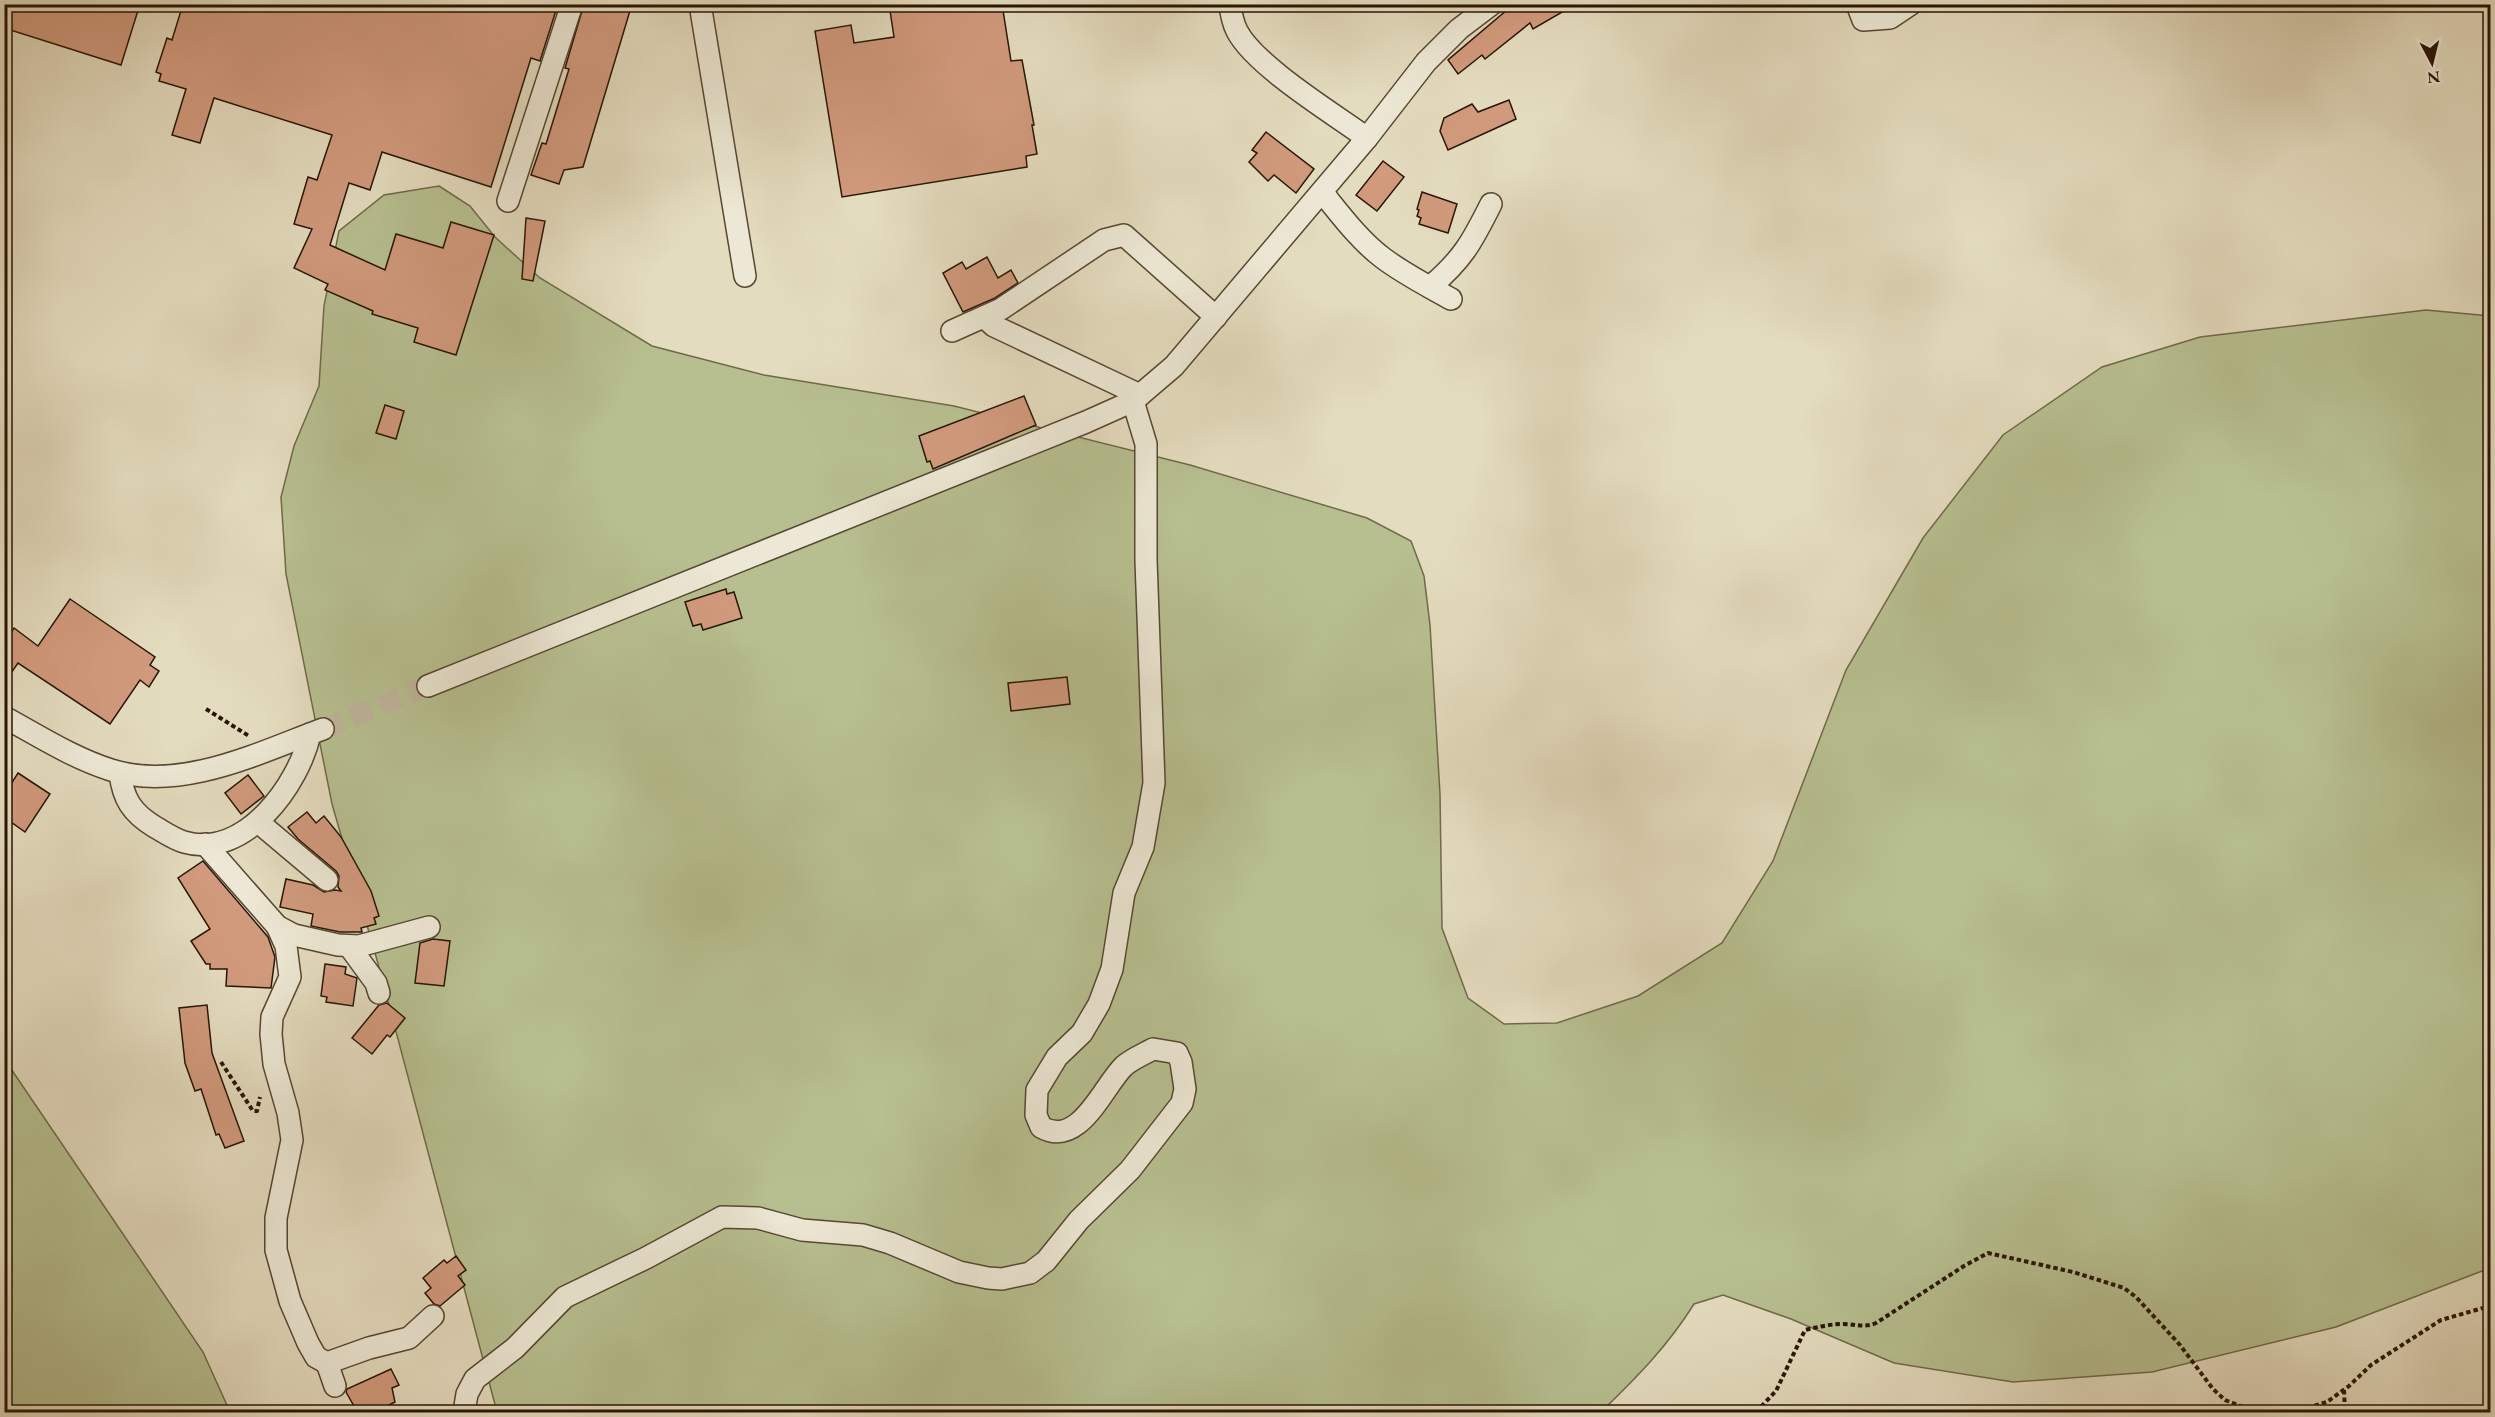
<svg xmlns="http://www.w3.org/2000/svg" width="2495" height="1417" font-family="'EB Garamond',serif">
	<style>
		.green { fill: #b7bf90; stroke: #706a4a; stroke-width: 1.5 }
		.building { fill: #d19a7d; stroke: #281503; stroke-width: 1.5 }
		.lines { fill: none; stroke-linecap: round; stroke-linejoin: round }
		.minor-tunnel { stroke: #beb499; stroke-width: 21; stroke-dasharray: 21 10; stroke-linecap: butt }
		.minor-casing { stroke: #574732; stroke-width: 24 }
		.path { stroke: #281503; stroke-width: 4; stroke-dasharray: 4.5 3; stroke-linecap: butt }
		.minor { stroke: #ede8d5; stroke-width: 21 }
	</style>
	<rect width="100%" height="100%" fill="#e4dcbf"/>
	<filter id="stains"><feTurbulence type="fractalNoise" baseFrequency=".00333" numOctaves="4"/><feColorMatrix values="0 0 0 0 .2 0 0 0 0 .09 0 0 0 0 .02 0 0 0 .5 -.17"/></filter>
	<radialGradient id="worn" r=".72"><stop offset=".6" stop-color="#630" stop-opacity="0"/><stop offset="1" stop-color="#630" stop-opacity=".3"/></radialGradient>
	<g class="green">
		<path d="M439 186 470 206 495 237 540 278 652 346 764 375 954 406 1190 465 1367 518 1411 541 1424 576 1430 625 1440 794 1442 928 1468 998 1504 1024 1557 1023 1638 996 1722 943 1773 861 1846 670 1923 538 2003 435 2102 367 2200 337 2426 310 2490 316V1268L2336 1327 2152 1372 2013 1382 1894 1363 1791 1319 1723 1295 1694 1304C1667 1347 1637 1377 1601 1412H497L377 960 332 804 286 574 281 497 294 446 319 386 324 306 339 231 384 195Z"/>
		<polygon points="5,1060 203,1352 230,1412 5,1412"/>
	</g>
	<g class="building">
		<polygon points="4,4 140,4 121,65 4,28"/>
		<polygon points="183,4 558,4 540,61 531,58 491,187 382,152 370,190 349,183 330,245 385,270 396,234 443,248 451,222 494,235 456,355 414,342 418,328 372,314 373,311 325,290 328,284 294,268 312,229 294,224 308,177 317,180 332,135 214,98 200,143 172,135 186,89 159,81 161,74 156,72 167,38 172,40"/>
		<polygon points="584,4 632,4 583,167 564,170 559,184 531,175 542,143 546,144 569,69 565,68"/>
		<polygon points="889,4 1002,4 1011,61 1022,60 1034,125 1032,125 1037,154 1026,156 1027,167 842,197 815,31 851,25 854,43 894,37"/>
		<polygon points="1514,4 1576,4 1533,29 1530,23 1485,59 1482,55 1458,74 1448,60"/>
		<polygon points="1509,100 1516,119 1448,150 1440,131 1444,118 1472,104 1478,112"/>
		<polygon points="1266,132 1314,169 1296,193 1274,175 1268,181 1249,162 1257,153 1252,150"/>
		<polygon points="1383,161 1404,177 1377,211 1356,195"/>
		<polygon points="1422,192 1457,204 1448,233 1419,224 1421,218 1417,216 1419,210 1417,209"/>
		<polygon points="526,218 545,221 533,281 522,279"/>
		<polygon points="987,257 998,278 1011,270 1018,283 995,298 963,312 943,273 962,262 966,269"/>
		<polygon points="1024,396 1036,425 933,469 930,461 927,462 919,436"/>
		<polygon points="385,405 404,411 396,439 376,433"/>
		<polygon points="726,589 727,594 734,592 742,618 703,630 701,624 693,626 685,602"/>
		<polygon points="70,599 155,657 150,665 159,671 149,687 140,680 110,724 18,663 4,683 4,642 14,628 38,646"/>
		<polygon points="1067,677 1070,704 1011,711 1008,683"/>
		<polygon points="18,773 50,794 25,832 4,817 4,795"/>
		<polygon points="248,775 264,796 241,814 225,793"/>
		<polygon points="307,812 316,823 324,816 341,837 371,891 379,916 374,918 376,924 361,928 362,932 340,932 311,926 313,914 280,907 286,879 313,885 324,892 335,890 341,891 338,887 339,876 336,871 298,839 288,827"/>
		<polygon points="203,861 268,937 275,957 271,988 226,986 227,969 210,969 210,964 206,964 191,941 210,929 178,878"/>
		<polygon points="433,939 450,941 444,986 415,983 420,943"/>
		<polygon points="325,964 346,967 345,974 357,978 353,1006 326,1002 327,997 321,996"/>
		<polygon points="387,1003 405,1018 390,1037 387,1035 372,1054 352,1038 379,1005"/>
		<polygon points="207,1005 212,1053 244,1141 225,1148 219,1134 216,1135 201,1089 195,1091 185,1063 179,1008"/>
		<polygon points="456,1256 466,1270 458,1276 465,1285 440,1306 434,1304 425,1293 431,1288 423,1278 444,1260 447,1263"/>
		<polygon points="391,1369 399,1385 392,1388 395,1402 375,1412 372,1407 358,1413 346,1392 347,1389"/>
	</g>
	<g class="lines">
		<polyline class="minor-tunnel" points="323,729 428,686"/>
		<g class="minor-casing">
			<g id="minor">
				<polyline points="700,4 745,276"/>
				<path d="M1230 4C1231 14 1233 23 1237 31 1255 66 1334 114 1367 138"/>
				<polyline points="1857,4 1863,20 1890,18 1911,4"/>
				<path d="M1322 192C1340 214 1359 240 1383 258 1404 274 1428 286 1451 299"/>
				<polyline points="508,201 572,4"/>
				<path d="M1430 287C1463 259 1472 242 1491 204"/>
				<polyline points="984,317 994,326 1140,395"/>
				<polyline points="952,331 1001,309 1104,240 1124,235 1216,317"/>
				<polyline points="428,686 1086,422 1133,401 1174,366 1367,138 1426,62 1459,29 1492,4"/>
				<path d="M4 717C39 736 73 758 111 770 181 792 258 753 323 729"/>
				<path d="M120 773C123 799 132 813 155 827 164 832 174 839 184 842 245 860 299 784 310 734"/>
				<polyline points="258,822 327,880"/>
				<polyline points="205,844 277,926 294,935 338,945 359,946 429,927"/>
				<polyline points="277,926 286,946 290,977 272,1017 271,1034 274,1064 288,1113 292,1140 276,1218 276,1250 290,1301 308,1343 316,1357 327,1363 369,1348 409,1338 433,1316"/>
				<polyline points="349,946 376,983 379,993"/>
				<polyline points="327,1363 335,1386"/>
				<path d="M464 1412 467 1394 475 1379 515 1348 565 1297 646 1258 722 1217 758 1218 802 1230 863 1235 890 1243 959 1272 988 1278 1002 1279 1030 1273 1046 1261 1079 1220 1130 1170 1182 1103 1185 1089 1181 1062 1177 1053 1153 1049C1144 1054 1132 1059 1124 1066 1103 1086 1080 1149 1041 1127L1036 1115 1037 1090 1057 1057 1082 1033 1099 1004 1112 969 1124 893 1143 847 1154 783 1146 560V444L1133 401"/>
			</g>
		</g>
		<g class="path">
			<polyline points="206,709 249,736"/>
			<polyline points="221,1062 253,1111 257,1111 260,1097"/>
			<polyline points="2344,1390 2345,1412"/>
			<path d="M1756 1412 1776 1391 1805 1330C1818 1327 1830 1324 1843 1324 1855 1324 1865 1328 1876 1323L1964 1266 1988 1253 2073 1272 2124 1288 2136 1297 2180 1345 2213 1389 2225 1400 2256 1412"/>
			<polyline points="2293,1412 2327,1402 2349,1386 2371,1365 2441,1320 2490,1306"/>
		</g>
		<use href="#minor" class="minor"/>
	</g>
	<rect width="2495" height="1417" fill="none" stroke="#e4dcbf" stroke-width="24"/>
	<rect x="6" y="6" width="2483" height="1405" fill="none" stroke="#281503" stroke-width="3"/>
	<rect x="12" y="12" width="2471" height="1393" fill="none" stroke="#281503" stroke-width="1.5"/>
	<g transform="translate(2432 63) rotate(173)" stroke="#ede8d5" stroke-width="4.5" paint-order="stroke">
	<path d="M0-4.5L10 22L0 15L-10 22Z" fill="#281503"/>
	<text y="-9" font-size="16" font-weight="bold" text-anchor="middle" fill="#281503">N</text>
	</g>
	<rect width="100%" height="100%" filter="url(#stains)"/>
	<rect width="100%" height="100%" fill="url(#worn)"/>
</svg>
